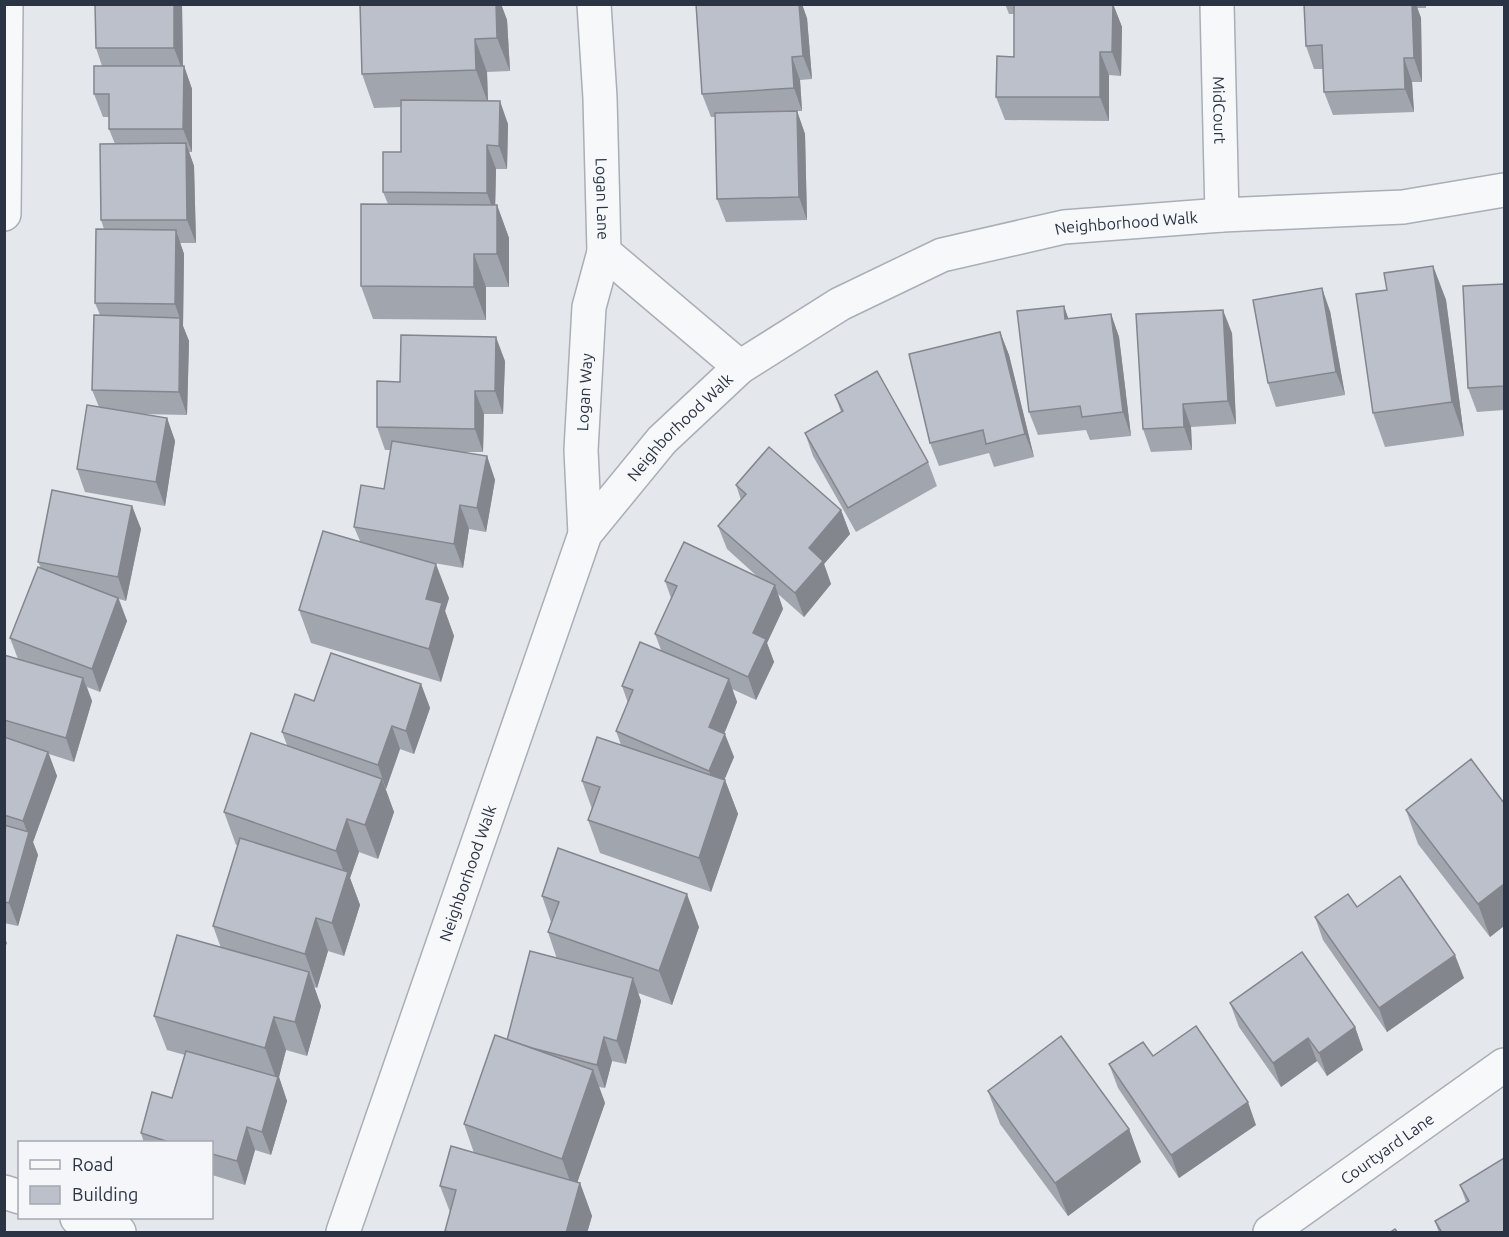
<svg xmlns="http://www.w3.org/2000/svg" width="1509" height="1237" font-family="Ubuntu,sans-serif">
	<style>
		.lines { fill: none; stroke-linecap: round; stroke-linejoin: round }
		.street-casing { stroke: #a9aeb7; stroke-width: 36 }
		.street { stroke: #f7f8fa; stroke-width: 33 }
		.wall { fill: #a1a5ae }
		.shaded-wall { fill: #83868d }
		.building { fill: #bbc0ca; stroke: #83868d; stroke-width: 1.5 }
		.labels { text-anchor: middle; stroke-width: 6; stroke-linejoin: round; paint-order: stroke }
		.street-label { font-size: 16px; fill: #2b3445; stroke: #f4f6f9 }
	</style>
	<rect width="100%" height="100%" fill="#e4e7ec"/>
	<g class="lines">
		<g class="street-casing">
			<g id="street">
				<path id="s1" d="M594 4 600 98 604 252 740 367"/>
				<path id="s2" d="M1217 4 1222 215"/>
				<polyline points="4,214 6,4"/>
				<path id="s3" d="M585 534 581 450 589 307 604 252"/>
				<polyline points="4,1192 20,1197"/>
				<polyline points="77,1218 119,1232"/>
				<path id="s4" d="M343 1232 585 534 662 440 740 367 840 304 942 255 1064 227 1222 215 1403 207 1504 190"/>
				<path id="s5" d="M1270 1232 1504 1065"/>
			</g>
		</g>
		<use href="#street" class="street"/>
	</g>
	<g class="wall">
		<polygon points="182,4 183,66 184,66 192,89 192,152 189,152 194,166 196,243 180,243 184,254 183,326 189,341 187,415 142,414 167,418 175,441 165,506 85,492 77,469 99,407 92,390 100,315 95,303 104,229 101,220 115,144 109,129 109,117 103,117 94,94 102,66 96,48"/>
		<polygon points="360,4 501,4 507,20 510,71 487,72 488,101 508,124 507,169 496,169 495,205 497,205 509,238 509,287 486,287 486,320 373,319 361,286 388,204 383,192 401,152 401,107 374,108 362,74"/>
		<polygon points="1005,4 1113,4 1122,27 1121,76 1109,75 1109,121 1005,120 996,97 1014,57 1014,14 1009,14"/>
		<polygon points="1304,4 1426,4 1426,8 1417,8 1421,18 1422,82 1412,82 1414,112 1333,115 1324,92 1323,69 1314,69 1306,46"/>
		<polygon points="807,18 812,79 800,80 802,111 797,111 805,134 807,220 726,222 717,199 715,117 711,117 702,94"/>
		<polygon points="1433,266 1446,300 1464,436 1385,447 1373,413 1387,290"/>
		<polygon points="1504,284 1504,410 1477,412 1468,388"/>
		<polygon points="1064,306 1068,319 1111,314 1119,337 1131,436 1090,440 1086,430 1038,435 1029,412"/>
		<polygon points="1330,311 1345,395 1276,407 1268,383"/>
		<polygon points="1000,332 1009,355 1034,457 994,467 989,453 939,466 930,443"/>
		<polygon points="1232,333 1236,424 1191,427 1192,450 1151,452 1143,429"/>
		<polygon points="505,361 503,414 484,414 483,452 458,452 487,456 495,480 486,532 469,529 463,568 428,562 449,598 445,611 454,636 441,682 311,643 299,610 360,541 354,527 384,489 391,450 385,450 377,427 400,382"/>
		<polygon points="835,395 928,462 937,486 856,532 813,456 805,433 841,412"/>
		<polygon points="736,485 841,510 850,534 824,564 831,584 804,617 778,594 783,609 767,643 774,662 756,700 732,689 737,702 724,734 734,757 724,780 725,780 738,814 711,892 600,853 588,820 592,809 582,781 621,745 616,731 628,703 622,686 661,650 655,634 671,598 665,581 759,578 727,549 718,526 741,500"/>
		<polygon points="132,506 141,529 126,601 119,599 127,621 100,692 87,687 92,701 74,762 49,754 57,776 33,842 38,855 18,926 4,923 4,655 18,659 10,638 41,568 38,562"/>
		<polygon points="421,684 430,708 414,754 400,749 386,789 385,788 394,812 378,859 359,852 350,878 360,905 344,956 328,951 317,988 314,987 321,1006 307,1056 286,1050 279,1077 287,1101 271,1155 255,1150 245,1185 212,1175 212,1143 144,1143 141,1133 172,1098 185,1055 167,1050 154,1016 221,948 213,926 238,845 236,845 224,812 287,745 282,732 314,701"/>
		<polygon points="1504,803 1504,926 1490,937 1418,844 1406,810"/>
		<polygon points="542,896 699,927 672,1005 638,993 641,1001 626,1064 612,1061 605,1088 599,1087 605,1103 577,1182 580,1183 592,1216 587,1233 446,1233 445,1231 450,1212 440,1186 474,1153 464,1124 507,1040 557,959 548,932 551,922"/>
		<polygon points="1357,907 1464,978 1387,1032 1323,940 1315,917"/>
		<polygon points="1230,1003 1355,1027 1363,1050 1327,1076 1317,1061 1281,1087 1239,1027"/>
		<polygon points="1153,1056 1256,1125 1179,1178 1118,1088 1109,1064"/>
		<polygon points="988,1091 1129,1129 1141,1162 1068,1216 1000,1124"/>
		<polygon points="1460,1185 1504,1233 1439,1233 1435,1221 1466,1202"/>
	</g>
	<g class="shaded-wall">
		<polygon points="174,4 182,4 183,72 174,48"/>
		<polygon points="496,4 501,4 507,20 510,71 497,38"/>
		<polygon points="799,4 802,4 807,18 812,79 803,56"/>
		<polygon points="1113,4 1122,27 1121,76 1112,52"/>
		<polygon points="1412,4 1416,4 1421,18 1422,82 1414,58"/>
		<polygon points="475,39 487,72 488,103 476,70"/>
		<polygon points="1100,52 1109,75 1109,121 1100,97"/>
		<polygon points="792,57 800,80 802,111 794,88"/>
		<polygon points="1404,58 1412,82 1414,112 1405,89"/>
		<polygon points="184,66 192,89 192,152 183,129"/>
		<polygon points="500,101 508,124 507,169 499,146"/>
		<polygon points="797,111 805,134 807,220 799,197"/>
		<polygon points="186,143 194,166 196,243 187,220"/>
		<polygon points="487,145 496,169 495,216 487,193"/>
		<polygon points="497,205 509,238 509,287 497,254"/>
		<polygon points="176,230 184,254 183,326 189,341 187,415 179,392 180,319 175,304"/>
		<polygon points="474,254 486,287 486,320 474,287"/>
		<polygon points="1433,266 1446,300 1464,436 1452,402"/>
		<polygon points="1322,288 1330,311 1345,395 1336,372"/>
		<polygon points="1064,306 1072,329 1065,319"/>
		<polygon points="1223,310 1232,333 1236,424 1228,401"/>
		<polygon points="1111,314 1119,337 1131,436 1123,412"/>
		<polygon points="1000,332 1009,355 1034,457 1025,434"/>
		<polygon points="496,337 505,361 503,414 495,391"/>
		<polygon points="475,391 484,414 483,452 475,429"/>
		<polygon points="1183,404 1191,427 1192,450 1184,427"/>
		<polygon points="167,418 175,441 165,506 156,482"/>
		<polygon points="487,456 495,480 486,532 477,508"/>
		<polygon points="460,505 469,529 463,568 454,544"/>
		<polygon points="132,506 141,529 126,601 118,577"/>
		<polygon points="841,510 850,534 824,564 831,584 804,617 795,593 809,548"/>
		<polygon points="436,564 449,598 445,611 454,636 441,682 429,649 426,599"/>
		<polygon points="775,585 783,609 767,643 774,662 756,700 748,677 753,633"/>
		<polygon points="118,598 127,621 100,692 92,669"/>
		<polygon points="83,678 92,701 74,762 66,738"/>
		<polygon points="729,679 737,702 717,751 709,727"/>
		<polygon points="421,684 430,708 414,754 406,731"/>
		<polygon points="392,726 400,749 386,789 378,765"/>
		<polygon points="725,734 734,757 718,795 709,771"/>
		<polygon points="48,752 57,776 33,842 38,855 18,926 9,903 28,834 23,821"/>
		<polygon points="382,779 394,812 378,859 365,825"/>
		<polygon points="725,780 738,814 711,892 699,858"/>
		<polygon points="347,819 359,852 350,878 360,905 344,956 332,923 346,878 336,851"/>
		<polygon points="1504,884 1504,926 1490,937 1478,904"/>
		<polygon points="687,894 699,927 672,1005 659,971"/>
		<polygon points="316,918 328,951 317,988 305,954"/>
		<polygon points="4,937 7,943 4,950"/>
		<polygon points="1455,955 1464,978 1387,1032 1379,1008"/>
		<polygon points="309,972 321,1006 307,1056 295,1022"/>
		<polygon points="633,978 641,1001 626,1064 617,1041"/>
		<polygon points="274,1017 286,1050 279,1077 287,1101 271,1155 262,1132 277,1081 265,1048"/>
		<polygon points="1355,1027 1363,1050 1327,1076 1319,1053"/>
		<polygon points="604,1037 612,1061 605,1088 597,1065"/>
		<polygon points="1308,1038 1317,1061 1281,1087 1273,1063"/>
		<polygon points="593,1070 605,1103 574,1192 562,1159"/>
		<polygon points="1248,1102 1256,1125 1179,1178 1171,1155"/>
		<polygon points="247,1127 255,1150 245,1185 237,1161"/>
		<polygon points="1129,1129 1141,1162 1068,1216 1055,1183"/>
		<polygon points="580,1183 592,1216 587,1233 566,1233"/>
	</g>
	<g class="building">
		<polygon points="95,4 174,4 174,48 96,48"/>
		<polygon points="360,4 496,4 497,38 475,39 476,70 362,74"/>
		<polygon points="696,4 799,4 803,56 792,57 794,88 702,94"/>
		<polygon points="1014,4 1113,4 1112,52 1100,52 1100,97 996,97 997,56 1014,57"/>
		<polygon points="1304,4 1412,4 1414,58 1404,58 1405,89 1324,92 1322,45 1306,46"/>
		<polygon points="94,66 184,66 183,129 109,129 109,94 94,94"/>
		<polygon points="401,100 500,101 499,146 487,145 487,193 383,192 383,152 401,152"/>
		<polygon points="797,111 799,197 717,199 715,113"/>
		<polygon points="186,143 187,220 101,220 100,144"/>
		<polygon points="361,204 497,205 497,254 474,254 474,287 361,286"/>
		<polygon points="96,229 176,230 175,304 95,303"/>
		<polygon points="1433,266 1452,402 1373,413 1356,294 1387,290 1384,273"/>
		<polygon points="1504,284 1504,386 1468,388 1463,286"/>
		<polygon points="1322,288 1336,372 1268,383 1253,300"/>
		<polygon points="1064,306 1065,319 1111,314 1123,412 1082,417 1080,406 1029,412 1017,311"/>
		<polygon points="1223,310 1228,401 1183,404 1184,427 1143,429 1136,314"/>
		<polygon points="94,315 180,318 179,392 92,390"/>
		<polygon points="1000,332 1025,434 986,444 983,430 930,443 909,354"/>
		<polygon points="401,335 496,337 495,391 475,391 475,429 377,427 377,381 400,382"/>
		<polygon points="877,371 928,462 848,508 805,433 843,411 835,395"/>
		<polygon points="87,405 167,418 156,482 77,469"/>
		<polygon points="392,441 487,456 477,508 460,505 454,544 354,527 361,485 384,489"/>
		<polygon points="769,447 841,510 809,548 823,561 795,593 718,526 746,494 736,485"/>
		<polygon points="52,490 132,506 118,577 38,562"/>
		<polygon points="323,531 436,564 426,599 442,603 429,649 299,610"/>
		<polygon points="684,542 775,585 753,633 766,639 748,677 655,634 677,586 665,581"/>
		<polygon points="38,567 118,598 92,669 10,638"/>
		<polygon points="640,642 729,679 709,727 725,734 709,771 616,731 633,690 622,686"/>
		<polygon points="331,653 421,684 406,731 392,726 378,765 282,732 295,694 314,701"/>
		<polygon points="4,655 83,678 66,738 4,720"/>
		<polygon points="251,733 382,779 365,825 347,819 336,851 224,812"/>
		<polygon points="4,737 48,752 23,821 4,815"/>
		<polygon points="597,737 725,780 699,858 588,820 600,787 582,781"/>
		<polygon points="1471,759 1504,803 1504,885 1504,884 1478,904 1406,810"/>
		<polygon points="4,825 29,832 9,903 4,902"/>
		<polygon points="240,838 348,872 332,923 316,918 305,954 213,926"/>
		<polygon points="558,848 687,894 659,971 548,932 559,902 542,896"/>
		<polygon points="1400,876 1455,955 1379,1008 1315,917 1348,894 1357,907"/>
		<polygon points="177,935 309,972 295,1022 274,1017 265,1048 154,1016"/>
		<polygon points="530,951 633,978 617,1041 604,1037 597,1065 532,1048 507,1040"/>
		<polygon points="1302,952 1355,1027 1319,1053 1308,1038 1273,1063 1230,1003"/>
		<polygon points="1196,1026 1248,1102 1171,1155 1109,1064 1143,1042 1153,1056"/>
		<polygon points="495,1035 593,1070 562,1159 464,1124"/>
		<polygon points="1061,1036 1129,1129 1055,1183 988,1091"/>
		<polygon points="186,1051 278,1077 262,1132 247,1127 237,1161 212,1154 212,1143 172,1143 141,1133 152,1092 172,1098"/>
		<polygon points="451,1146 580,1183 566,1233 452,1233 445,1231 456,1190 440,1186"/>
		<polygon points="1504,1158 1504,1233 1442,1233 1435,1221 1469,1201 1460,1185"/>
		<polygon points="1395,1229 1398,1233 1389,1233"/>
	</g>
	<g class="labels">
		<g class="street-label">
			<text dy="6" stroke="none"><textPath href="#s2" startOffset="106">MidCourt</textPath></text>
			<text dy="6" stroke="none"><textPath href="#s1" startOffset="195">Logan Lane</textPath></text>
			<text dy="6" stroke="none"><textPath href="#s4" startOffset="1386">Neighborhood Walk</textPath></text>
			<text dy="6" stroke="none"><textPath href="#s3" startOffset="142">Logan Way</textPath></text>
			<text dy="6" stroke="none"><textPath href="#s4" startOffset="882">Neighborhood Walk</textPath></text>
			<text dy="6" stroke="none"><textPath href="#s4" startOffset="380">Neighborhood Walk</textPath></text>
			<text dy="6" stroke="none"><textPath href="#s5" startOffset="144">Courtyard Lane</textPath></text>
		</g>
	</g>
	<rect width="1509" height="1237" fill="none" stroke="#2b3445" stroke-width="12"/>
	<rect x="18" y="1141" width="195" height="78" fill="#f4f6f9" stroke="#a4a8b1" stroke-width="1.5"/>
	<rect x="30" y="1160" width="30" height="9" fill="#f7f8fa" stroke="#a4a8b1" stroke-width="1.5"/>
	<text x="72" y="1171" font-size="18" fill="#2b3445">Road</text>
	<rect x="30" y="1186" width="30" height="18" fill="#bbc0ca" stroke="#a4a8b1" stroke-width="1.5"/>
	<text x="72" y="1201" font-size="18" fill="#2b3445">Building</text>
</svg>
